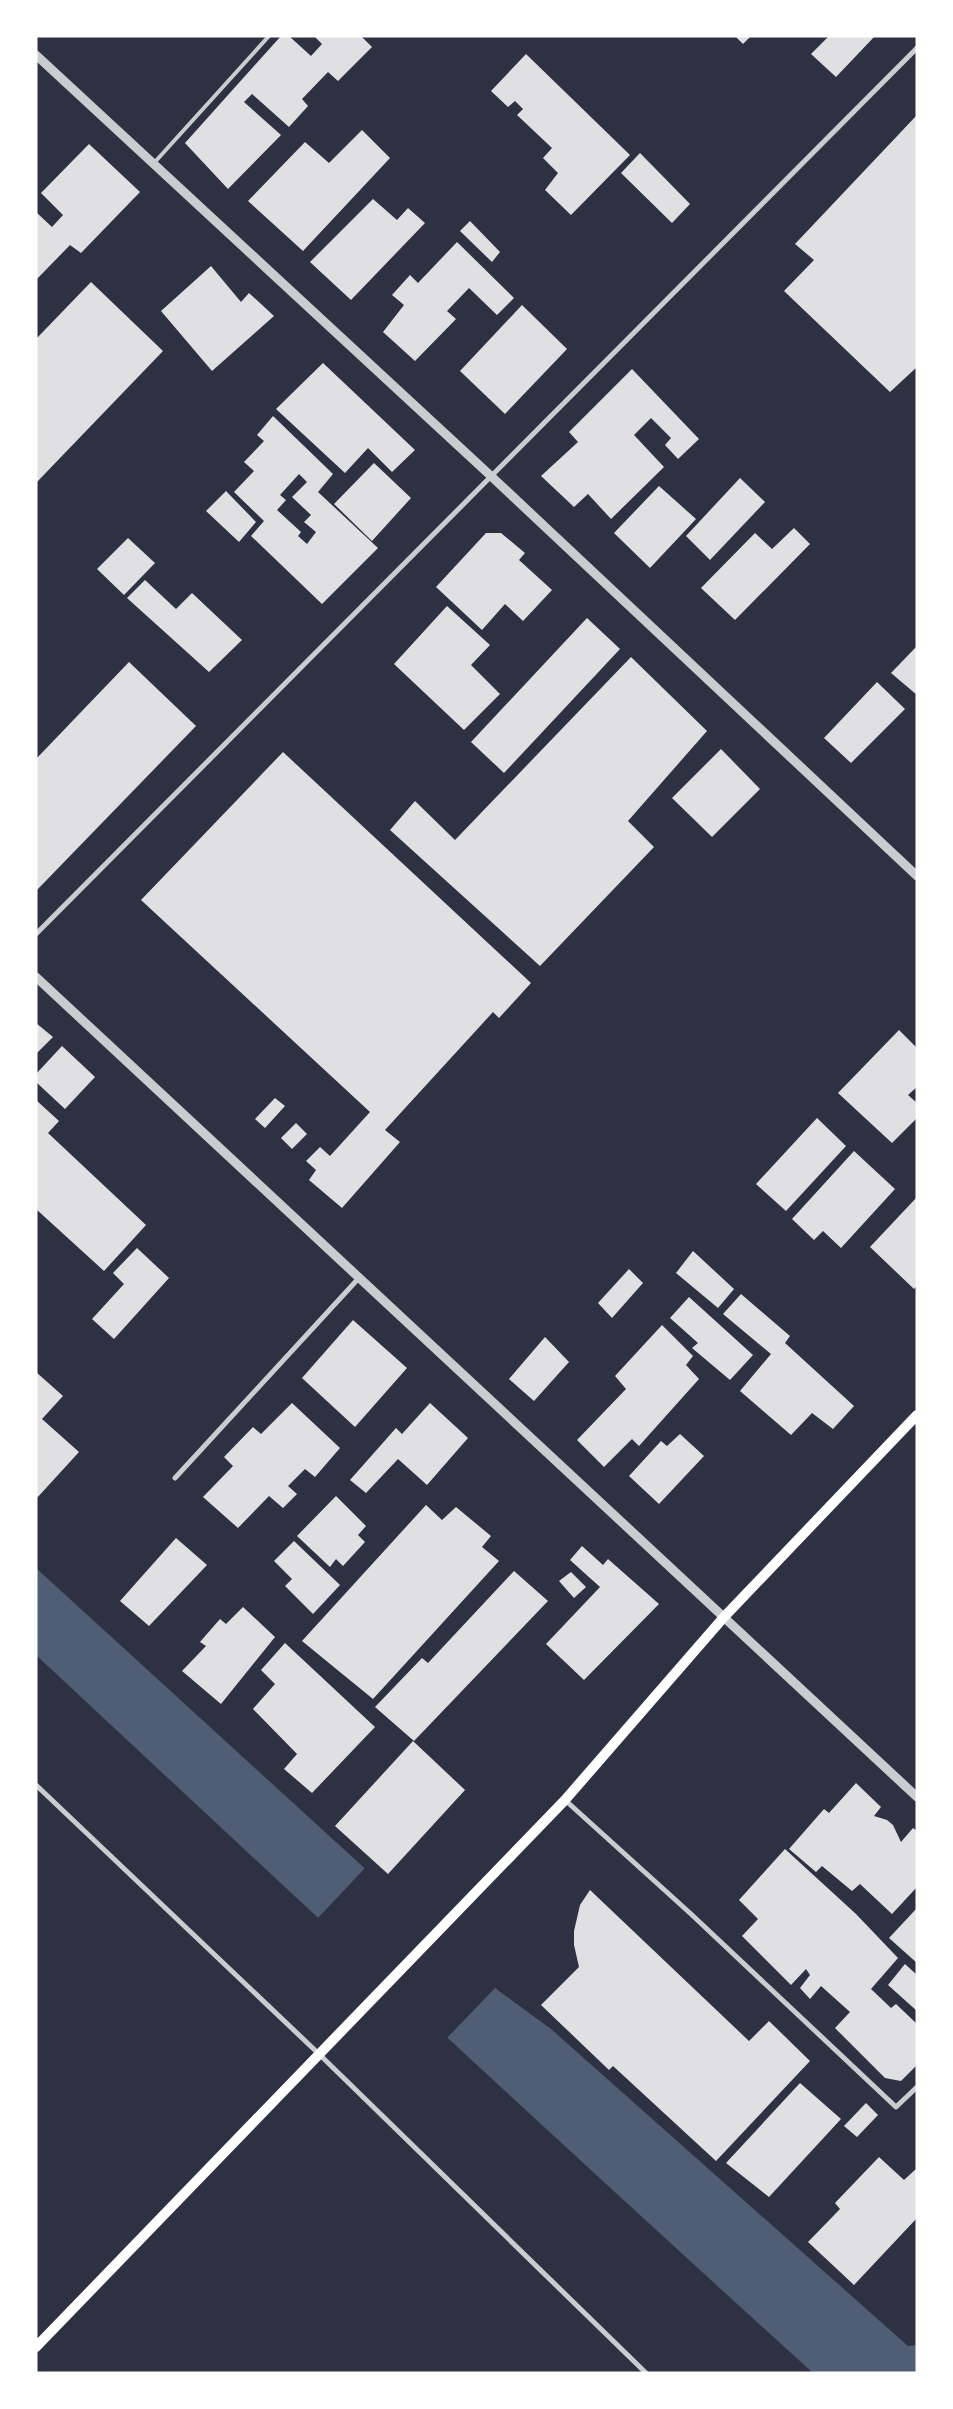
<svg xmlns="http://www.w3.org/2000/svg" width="953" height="2409" font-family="'IBM Plex Serif',serif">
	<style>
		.water { fill: #4f5d75 }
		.pier { fill: #2d3142 }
		.building { fill: #e0e0e3; fill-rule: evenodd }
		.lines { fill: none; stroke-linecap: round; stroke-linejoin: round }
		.service { stroke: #caccd0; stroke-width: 4 }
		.minor { stroke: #caccd0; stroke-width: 5 }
		.tertiary { stroke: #caccd0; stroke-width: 9 }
		.secondary { stroke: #fff; stroke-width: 10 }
	</style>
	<rect width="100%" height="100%" fill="#2d3142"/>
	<path class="water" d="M36 1568 499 1991 551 2029 908 2346 917 2345V2373H813C552 2136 294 1896 36 1655Z"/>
	<polygon class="pier" points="366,1867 497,1986 445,2040 317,1919"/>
	<g class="building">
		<polygon points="281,36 289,36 311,56 322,44 314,36 361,36 372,47 338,81 328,72 302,99 308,106 289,127 252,94 244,102 281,135 228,189 185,143"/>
		<polygon points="735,36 751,36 743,44"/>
		<polygon points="829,36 875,36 836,77 811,54"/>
		<polygon points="526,54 630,155 571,215 545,190 558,173 543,158 552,148 517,115 523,109 515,101 508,107 491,91"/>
		<polygon points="917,115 917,367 890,392 784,291 814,260 795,244"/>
		<polygon points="362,130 390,158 303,251 248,201 305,142 329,163"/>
		<polygon points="89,144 140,192 81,253 70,245 36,280 36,212 52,227 63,215 41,193"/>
		<polygon points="640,153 690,204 672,223 621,173"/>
		<polygon points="373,199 397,220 408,208 425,223 351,300 310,262"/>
		<polygon points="470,221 500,252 492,262 460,231"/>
		<polygon points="457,242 514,298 497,315 469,288 447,311 456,319 415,361 383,332 404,305 392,295 410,275 418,283"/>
		<polygon points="211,266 241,302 249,293 274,316 212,371 161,311"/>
		<polygon points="91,282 163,351 36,483 36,339"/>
		<polygon points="522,305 567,349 505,414 460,371"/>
		<polygon points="323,363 415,450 392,472 368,448 345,473 276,409"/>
		<polygon points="632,369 699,439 678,459 665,445 671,438 651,418 634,435 664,467 611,519 588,494 574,507 541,476 578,442 569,432"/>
		<path d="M273 416 333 474 318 492 378 548 322 604 251 536 264 521 234 492 254 471 244 462 264 441 257 435ZM299 474 307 482 292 497 311 515 304 522 316 532 307 544 298 536 301 532 277 510 286 500 280 495Z"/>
		<polygon points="374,463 411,498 372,541 334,504"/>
		<polygon points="740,478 765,502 710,560 686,536"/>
		<polygon points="659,486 696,519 650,568 614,533"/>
		<polygon points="226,491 256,522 239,542 206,511"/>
		<polygon points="794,528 810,544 735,620 701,588 755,533 772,549"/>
		<polygon points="486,533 501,533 525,553 519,560 552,590 523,621 505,604 482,630 436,587"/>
		<polygon points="128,538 155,563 124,595 97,569"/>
		<polygon points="145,580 176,609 192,593 242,640 209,672 127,598"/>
		<polygon points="447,606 490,645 471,665 500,694 464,730 394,664"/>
		<polygon points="587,618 620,649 504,773 471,742"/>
		<polygon points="917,646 917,695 891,673"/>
		<polygon points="631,657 707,731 628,821 654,847 540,966 390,830 415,801 455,840"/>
		<polygon points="129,662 196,726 36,891 36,759"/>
		<polygon points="877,682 905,709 851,763 824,738"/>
		<polygon points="721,749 760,789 712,837 672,798"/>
		<polygon points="283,752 531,983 499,1018 493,1012 385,1130 400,1142 342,1208 309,1180 316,1170 306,1161 320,1147 330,1156 370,1112 141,900"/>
		<polygon points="36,1023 53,1037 36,1054"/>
		<polygon points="899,1030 917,1048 917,1087 908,1095 917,1103 917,1118 892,1143 838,1093"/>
		<polygon points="62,1046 95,1077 65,1109 36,1082 36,1074"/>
		<polygon points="275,1098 285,1106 265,1128 255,1119"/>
		<polygon points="36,1100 59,1121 48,1133 146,1225 104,1271 36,1209"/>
		<polygon points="817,1118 846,1146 786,1211 756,1184"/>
		<polygon points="296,1123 307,1134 292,1149 281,1138"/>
		<polygon points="854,1151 895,1189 841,1248 823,1231 814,1240 792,1219"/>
		<polygon points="917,1197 917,1286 914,1289 870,1247"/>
		<polygon points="137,1248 169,1278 114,1339 92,1319 124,1284 113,1273"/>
		<polygon points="693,1251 734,1289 718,1308 676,1273"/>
		<polygon points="629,1269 643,1283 612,1318 598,1303"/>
		<polygon points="741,1294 790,1336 785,1343 854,1406 833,1429 812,1413 791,1435 740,1391 771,1354 723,1314"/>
		<polygon points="689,1297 753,1355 730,1380 692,1348 698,1343 670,1318"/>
		<polygon points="353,1320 407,1368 355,1427 302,1378"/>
		<polygon points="662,1325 693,1356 686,1365 699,1379 639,1446 632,1439 604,1467 577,1440 626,1389 615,1376"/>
		<polygon points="545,1337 569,1362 534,1401 509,1379"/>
		<polygon points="36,1372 63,1396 42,1419 79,1452 36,1499"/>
		<polygon points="292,1403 340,1448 315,1477 305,1469 288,1486 297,1494 283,1508 269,1496 238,1528 203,1497 233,1466 224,1457 253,1427 261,1434"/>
		<polygon points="430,1403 468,1438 427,1485 398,1459 366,1493 350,1480 396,1428 402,1434"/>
		<polygon points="680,1434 704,1456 659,1504 629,1476 661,1441 667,1446"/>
		<polygon points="336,1496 366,1526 358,1535 365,1542 343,1566 336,1559 330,1567 297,1536"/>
		<polygon points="426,1505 442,1520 456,1507 491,1536 482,1547 499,1561 373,1699 302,1641"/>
		<polygon points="176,1538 207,1565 149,1626 120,1601"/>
		<polygon points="294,1541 340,1585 313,1614 285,1586 292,1579 274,1561"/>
		<polygon points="582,1546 603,1565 608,1559 659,1604 584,1680 546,1644 600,1587 570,1560"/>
		<polygon points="514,1571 548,1601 414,1741 375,1707 422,1658 428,1663"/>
		<polygon points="571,1572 586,1587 574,1598 559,1581"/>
		<polygon points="243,1607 275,1637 221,1704 182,1671 206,1646 200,1642 220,1619 226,1624"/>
		<polygon points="285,1643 375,1727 312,1793 284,1769 297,1754 253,1709 275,1684 261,1670"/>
		<polygon points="413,1741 465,1790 388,1874 335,1826"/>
		<polygon points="856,1783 881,1807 874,1816 887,1820 893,1825 901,1842 913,1828 917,1831 917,1887 892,1914 860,1884 852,1891 822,1866 816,1872 789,1849 824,1809 829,1813"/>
		<polygon points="785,1849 856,1914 898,1958 871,1989 891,2008 896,2004 917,2024 917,2065 901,2081 885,2078 835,2028 850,2012 821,1986 810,1999 800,1988 810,1975 806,1969 791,1985 742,1936 758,1919 739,1900"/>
		<polygon points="590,1890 749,2041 769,2021 810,2061 716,2161 613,2066 609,2070 541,2005 579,1967 574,1945 574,1931 580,1905"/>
		<polygon points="917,1908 917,1963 889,1938"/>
		<polygon points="905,1964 917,1975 917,2011 888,1985"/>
		<polygon points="800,2083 841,2119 769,2197 726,2163"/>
		<polygon points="866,2103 878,2115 857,2137 844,2126"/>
		<polygon points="879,2157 904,2180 917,2168 917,2218 854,2285 808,2242 840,2209 835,2203"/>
	</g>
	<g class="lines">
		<polyline class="service" points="154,163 269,36"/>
		<g class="minor">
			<polyline points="36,934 917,48"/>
			<polyline points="175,1478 358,1279"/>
			<polyline points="36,1785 320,2055 646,2373"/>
			<polyline points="565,1800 691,1914 896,2107 917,2087"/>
		</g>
		<g class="tertiary">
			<polyline points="36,55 492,477 917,876"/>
			<polyline points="36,977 917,1797"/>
		</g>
		<polyline class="secondary" points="36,2347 565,1800 724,1617 917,1415"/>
	</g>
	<rect width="953" height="2409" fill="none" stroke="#ffffff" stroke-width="75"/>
</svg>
